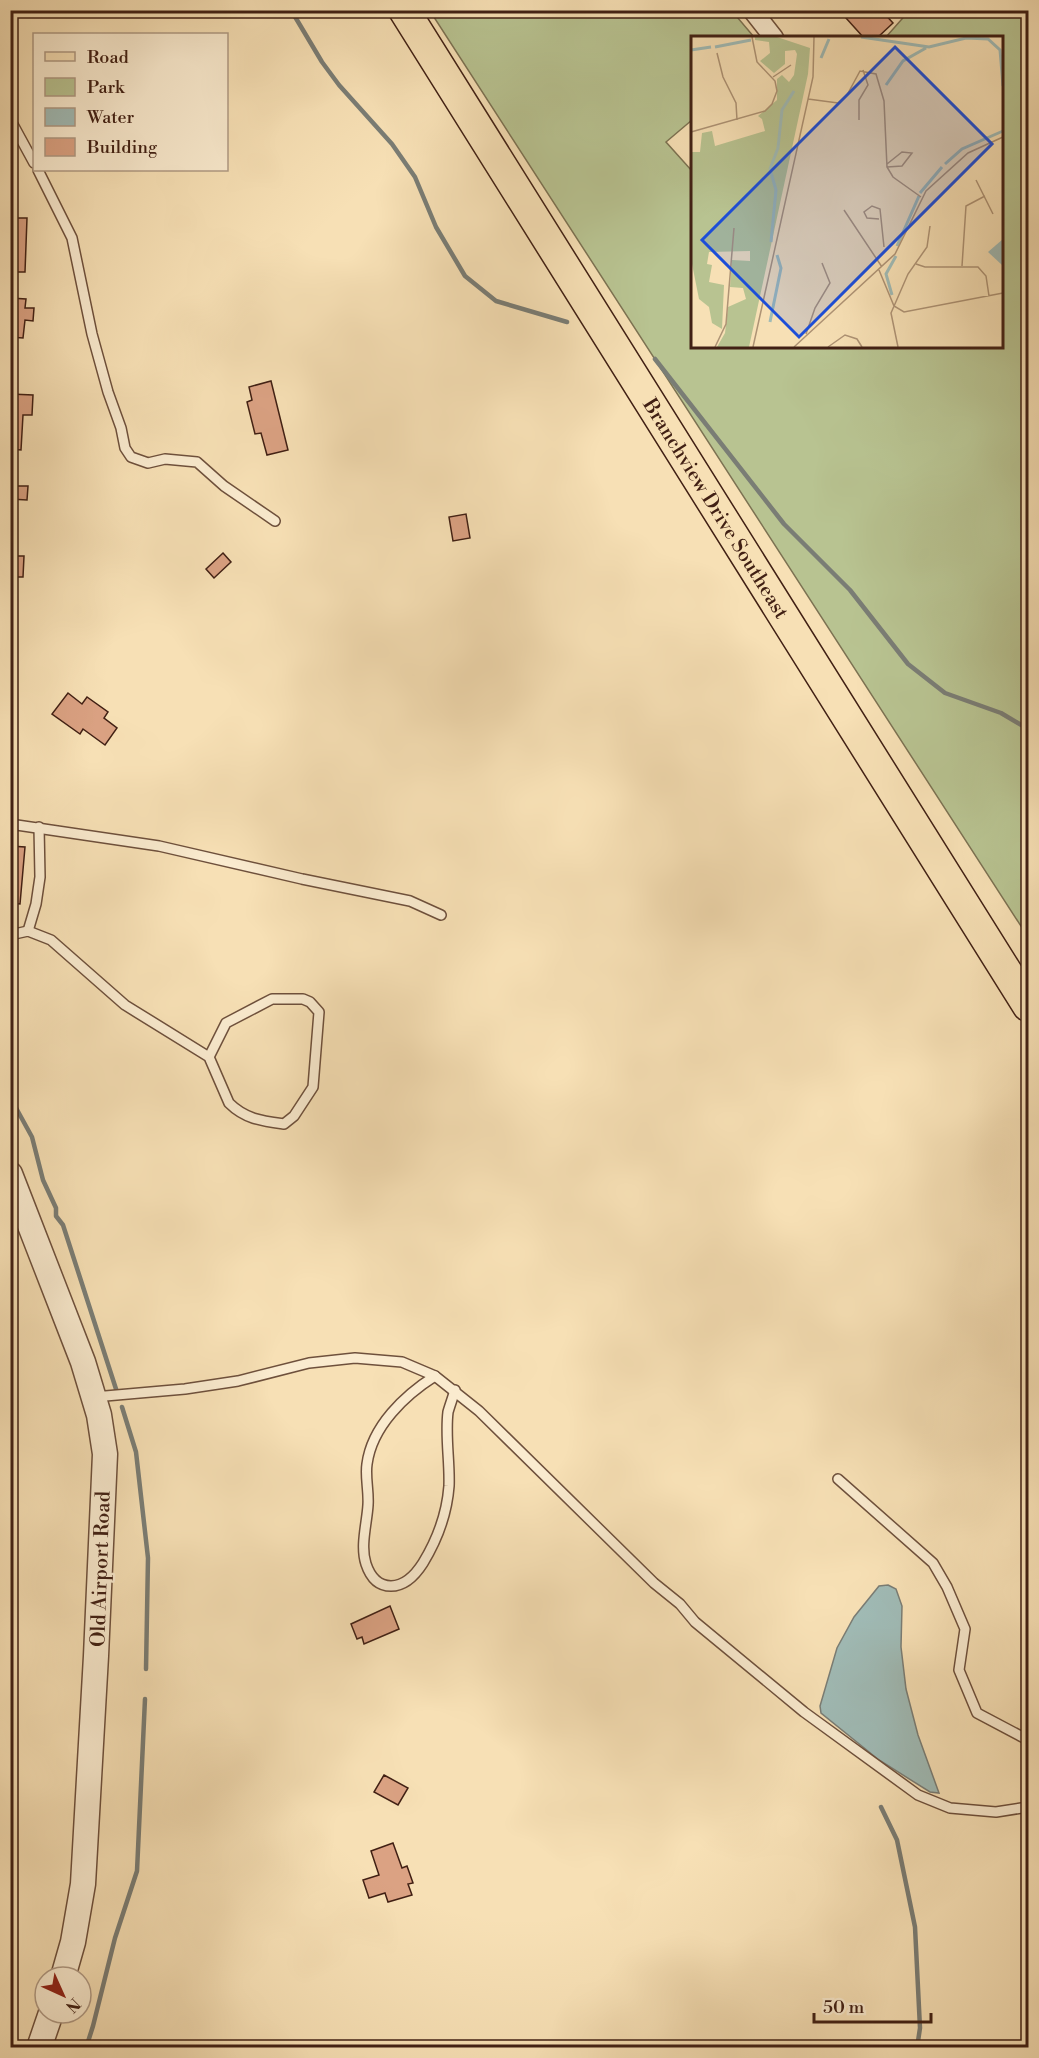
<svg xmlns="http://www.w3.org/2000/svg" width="1039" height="2058" font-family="'Libre Bodoni',serif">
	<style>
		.green { fill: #b8c391; stroke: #7c7252; stroke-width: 1.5 }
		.water { fill: #a0bbb6; stroke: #7a7d75; stroke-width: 1.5 }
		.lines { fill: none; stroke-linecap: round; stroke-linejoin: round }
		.stream { stroke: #7a7d75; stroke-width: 4.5 }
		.building { fill: #dba283; stroke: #412014; stroke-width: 1.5 }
		.service-casing { stroke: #6e503c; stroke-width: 12 }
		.minor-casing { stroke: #6e503c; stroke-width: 21 }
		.tertiary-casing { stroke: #6e503c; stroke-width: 27 }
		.primary-casing { stroke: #412014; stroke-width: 33 }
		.service { stroke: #faebcf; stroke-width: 9 }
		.minor { stroke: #faebcf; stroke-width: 18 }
		.tertiary { stroke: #faebcf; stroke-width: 24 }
		.primary { stroke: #f7e0b5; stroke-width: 30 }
		.labels { text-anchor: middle; stroke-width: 4.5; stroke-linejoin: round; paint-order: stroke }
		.street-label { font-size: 20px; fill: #412014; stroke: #faebcf }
		.inset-river { fill: none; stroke: #a0bbb6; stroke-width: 3 }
		.inset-road { fill: none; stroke: #ae9375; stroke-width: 1.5 }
		.view { fill: #1d4ed8; fill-opacity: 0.15; stroke: #1d4ed8; stroke-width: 3 }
		.inset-edge { fill: none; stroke: #412014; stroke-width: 3 }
	</style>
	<rect width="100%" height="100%" fill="#f7e0b5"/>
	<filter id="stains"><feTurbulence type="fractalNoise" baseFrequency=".00333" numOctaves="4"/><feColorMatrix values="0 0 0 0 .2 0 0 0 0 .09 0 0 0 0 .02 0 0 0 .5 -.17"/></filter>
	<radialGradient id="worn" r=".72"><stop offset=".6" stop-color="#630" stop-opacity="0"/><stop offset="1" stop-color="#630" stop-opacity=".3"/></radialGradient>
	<polygon class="green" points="430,11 732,11 754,37 692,38 692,120 666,142 692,171 692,346 1002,346 1002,38 886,37 909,11 1028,11 1028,937"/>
	<polygon class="water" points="888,1585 896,1589 902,1606 901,1647 906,1689 918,1735 939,1793 930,1792 879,1760 821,1713 820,1706 837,1648 854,1617 879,1586"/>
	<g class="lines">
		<g class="stream">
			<polyline points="291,10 322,62 339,85 392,144 415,177 436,227 465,276 496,301 567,322"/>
			<polyline points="655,359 784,524 850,590 908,664 945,693 1001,713 1028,729"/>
			<polyline points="10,1097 32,1137 43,1180 56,1208 56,1216 63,1225 116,1389"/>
			<polyline points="122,1407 136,1452 148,1558 146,1669"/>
			<polyline points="881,1807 897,1840 915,1927 920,2028 917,2048"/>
			<polyline points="86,2048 93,2026 115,1938 137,1871 145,1699"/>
		</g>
	</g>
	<g class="building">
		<polygon points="854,10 881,10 893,23 877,38 864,38 846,18"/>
		<polygon points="10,218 27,218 25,272 10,272"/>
		<polygon points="10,298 26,299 25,308 34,308 33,321 25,320 23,338 10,337"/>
		<polygon points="271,381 288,450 267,455 261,433 255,434 247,402 252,400 249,387"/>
		<polygon points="10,394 33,395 32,415 23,415 21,450 10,449"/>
		<polygon points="10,486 28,486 27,500 10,499"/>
		<polygon points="466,514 470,538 453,541 449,517"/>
		<polygon points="223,553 231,562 214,578 206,569"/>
		<polygon points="10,556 24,556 23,577 10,577"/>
		<polygon points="68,693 82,704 87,697 108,712 104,718 117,728 105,745 83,729 80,734 52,714"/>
		<polygon points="10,846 25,847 20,904 10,903"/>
		<polygon points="390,1606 399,1629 364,1644 362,1637 357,1639 351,1624"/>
		<polygon points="384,1775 408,1788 398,1805 374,1792"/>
		<polygon points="393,1843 402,1868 407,1866 413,1883 408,1884 412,1895 388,1902 385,1893 369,1898 363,1880 379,1875 371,1851"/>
	</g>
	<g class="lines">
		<g class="service-casing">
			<g id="service">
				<polyline points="10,119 34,163"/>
				<polyline points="38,170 72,238 92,334 108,392 121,428 125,448 131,457 148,463 165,459 197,462 224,486 275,521"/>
				<polyline points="10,824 159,846 302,879 410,901 441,915"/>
				<polyline points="28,931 36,904 40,877 39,827"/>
				<path d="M10 935 28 931 51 940 125 1005 209 1057 229 1103C245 1119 262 1121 284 1124L294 1116 313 1087 319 1012 310 1002 303 999H272L226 1023 209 1057"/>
				<path d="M435 1376C405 1395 372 1426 367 1464 365 1477 369 1491 368 1505 367 1523 360 1546 366 1564 370 1576 377 1586 391 1586 405 1586 416 1574 423 1563 437 1540 447 1513 449 1486 450 1462 445 1436 448 1412 450 1405 453 1397 455 1390"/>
				<polyline points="94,1397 185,1389 238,1381 309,1363 355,1358 402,1362 435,1376 479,1411 654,1583 680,1604 695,1622 804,1712 918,1795 950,1808 996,1812 1028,1807"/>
				<polyline points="838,1479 933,1563 947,1587 965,1629 959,1670 977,1713 1028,1740"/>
			</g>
		</g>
		<g class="minor-casing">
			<polyline id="minor" points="752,10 774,38"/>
		</g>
		<g class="tertiary-casing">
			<g id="tertiary">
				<polyline points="10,1174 83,1362 99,1415 105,1454 96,1656 83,1884 73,1942 63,1977"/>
				<polyline points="39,2048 51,2013"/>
			</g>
		</g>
		<g class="primary-casing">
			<g id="primary">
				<path id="s1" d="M404 10 1028 1006"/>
			</g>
		</g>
		<use href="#service" class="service"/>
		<use href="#minor" class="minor"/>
		<use href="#tertiary" class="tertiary"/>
		<use href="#primary" class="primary"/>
	</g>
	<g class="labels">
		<g class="street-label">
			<text dy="7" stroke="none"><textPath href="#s1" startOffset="588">Branchview Drive Southeast</textPath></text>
			<text transform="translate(100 1569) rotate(-88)" y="7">Old Airport Road</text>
		</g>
	</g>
	<g transform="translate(691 36)">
		<rect width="312" height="312" fill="#f7e0b5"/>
		<path d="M64 1H86L119 12 117 38 58 311H26L34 297 37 271 55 263 52 252 39 251 41 224 59 225V215L18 216 16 228 21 229 18 246 33 249 31 293 21 287 18 271 8 263 0 223V116H9L11 97 21 95 24 110 74 95 71 83 67 80 86 64V43L91 39 98 46 103 39 106 18 104 14 94 15V28L83 37 69 25 79 17 78 6 64 4Z" fill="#b8c391"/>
		<path d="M312 203V228L311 229 297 216Z" fill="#a0bbb6"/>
		<path class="inset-river" d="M170 1 238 11 275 2 297 3 309 14 312 50M24 11 60 4M0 14 20 11M130 22 138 3M195 49 212 25 235 12M254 128 271 113 312 95M229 157 251 131M80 206 85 154 79 133 87 112 91 74 103 55M206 210 228 160M201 259 195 238 205 220M79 286 90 232 86 219"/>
		<path class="inset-road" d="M26 17 32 41 45 67 46 84M82 41 100 29M117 63 147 67 156 59 169 35 185 38 193 65 196 131 202 141 230 161M168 84V64L177 49 172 34M0 96 74 75 81 68 86 55 84 45 66 26 61 1M196 128 211 116 221 117 211 130 196 131M285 144 302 178M153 174 191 231M188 183 176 182 173 176 181 170 189 173 193 211M225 228 234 231H287L295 240 298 260M271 230 275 170 294 160M188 234 203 270 213 276 312 257M115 298 124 272 139 247 131 227M24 311 35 288 43 192M62 311 122 41 123 1M103 311 204 218 235 155 277 117 312 101M137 311 154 299 166 303 171 311M207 311 200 277 217 238 236 211 239 190"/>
		<path class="view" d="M204 11 301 108 108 301 11 204Z"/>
		<rect width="312" height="312" class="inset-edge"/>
	</g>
	<rect width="1039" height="2058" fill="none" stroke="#f7e0b5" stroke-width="36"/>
	<rect x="12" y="12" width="1015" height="2034" fill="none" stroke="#412014" stroke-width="3"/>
	<rect x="18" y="18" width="1003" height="2022" fill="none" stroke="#412014" stroke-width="1.5"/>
	<rect x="33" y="33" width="195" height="138" fill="#faebcf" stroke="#b09a84" stroke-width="1.5"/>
	<rect x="45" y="52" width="30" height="9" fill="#f7e0b5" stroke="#b09a84" stroke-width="1.5"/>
	<text x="87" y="63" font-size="18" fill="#412014">Road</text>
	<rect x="45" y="78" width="30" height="18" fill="#b8c391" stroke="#b09a84" stroke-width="1.5"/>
	<text x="87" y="93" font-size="18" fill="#412014">Park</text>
	<rect x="45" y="108" width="30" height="18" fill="#a0bbb6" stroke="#b09a84" stroke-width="1.5"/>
	<text x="87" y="123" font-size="18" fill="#412014">Water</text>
	<rect x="45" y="138" width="30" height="18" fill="#dba283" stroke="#b09a84" stroke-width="1.5"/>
	<text x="87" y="153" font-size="18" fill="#412014">Building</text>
	<g transform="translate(63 1995) rotate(135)"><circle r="28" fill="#faebcf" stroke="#b09a84" stroke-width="1.5"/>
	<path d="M0-4.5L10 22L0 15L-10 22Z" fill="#8f2418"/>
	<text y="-9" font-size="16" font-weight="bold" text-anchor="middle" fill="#412014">N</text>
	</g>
	<path d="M814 2013v9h117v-9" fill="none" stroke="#412014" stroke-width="3"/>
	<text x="823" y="2013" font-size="18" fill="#412014" stroke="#faebcf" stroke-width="4.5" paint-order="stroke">50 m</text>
	<rect width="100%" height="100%" filter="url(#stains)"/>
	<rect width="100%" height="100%" fill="url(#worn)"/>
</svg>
